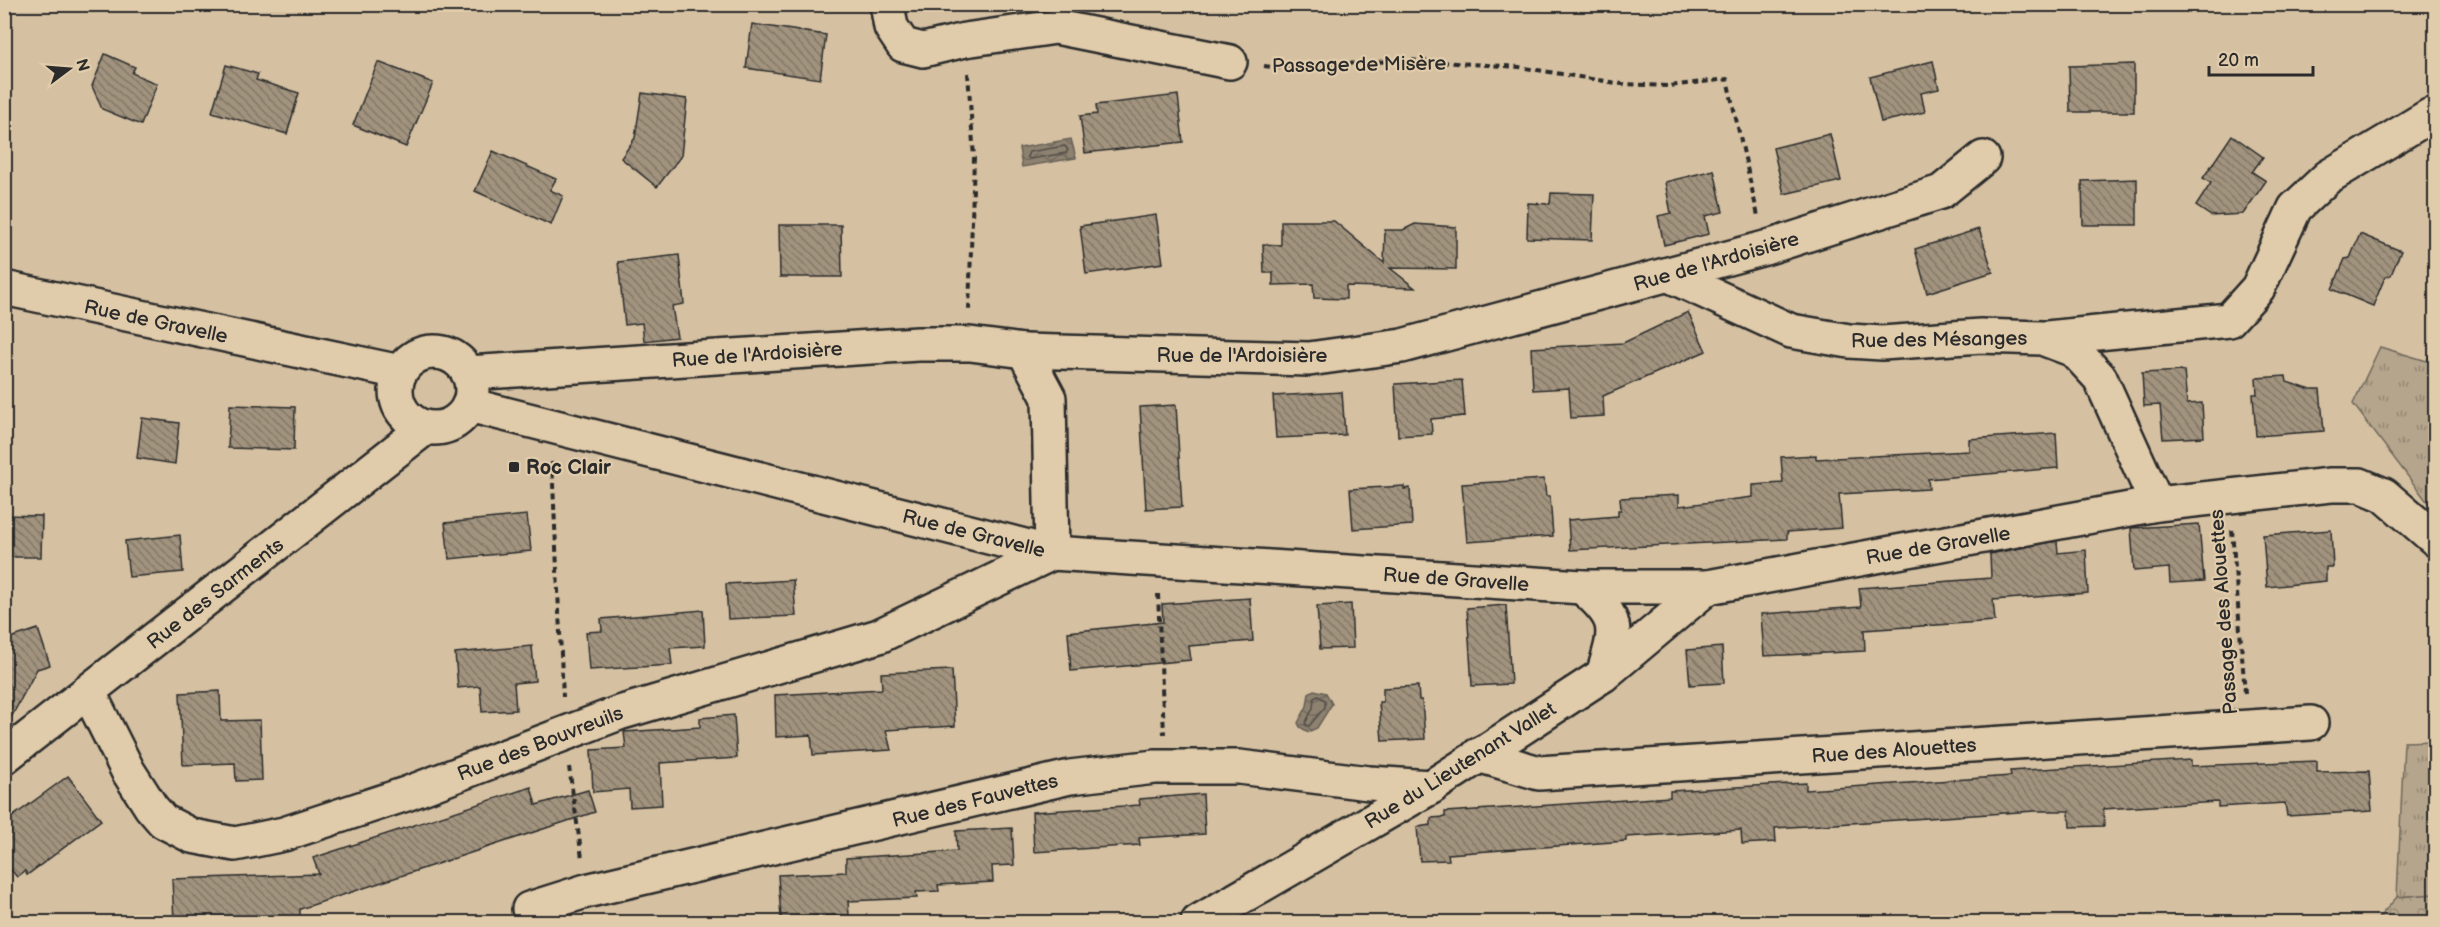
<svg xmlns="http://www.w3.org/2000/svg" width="2440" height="927" font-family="'Balsamiq Sans',sans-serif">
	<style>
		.grass { fill: url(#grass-tufts); stroke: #70685c; stroke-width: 1.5 }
		.forest { fill: url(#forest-crowns); stroke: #70685c; stroke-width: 1.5 }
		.water { fill: url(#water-waves); stroke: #665f54; stroke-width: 1.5 }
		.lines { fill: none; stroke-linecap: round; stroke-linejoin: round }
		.shore { stroke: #524d47; stroke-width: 1.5 }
		.building { fill: url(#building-back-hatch); stroke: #2b2b2b; stroke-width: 1.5 }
		.minor-casing { stroke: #2b2b2b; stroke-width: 38 }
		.path { stroke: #2b2b2b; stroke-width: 4; stroke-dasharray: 6 4.5; stroke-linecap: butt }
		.minor { stroke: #e0cbaa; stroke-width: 33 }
		.poi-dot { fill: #2b2b2b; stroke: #e0cbaa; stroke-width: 2 }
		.labels { text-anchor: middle; stroke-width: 4.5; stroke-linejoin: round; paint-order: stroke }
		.street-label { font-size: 20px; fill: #2b2b2b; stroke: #e0cbaa }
		.poi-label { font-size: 20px; font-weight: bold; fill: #2b2b2b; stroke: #e0cbaa; text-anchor: start }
	</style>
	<defs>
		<pattern id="grass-tufts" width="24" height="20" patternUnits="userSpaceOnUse" patternTransform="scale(1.5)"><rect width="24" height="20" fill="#b5a58c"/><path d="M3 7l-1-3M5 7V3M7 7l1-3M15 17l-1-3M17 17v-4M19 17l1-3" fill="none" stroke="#938773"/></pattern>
		<pattern id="forest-crowns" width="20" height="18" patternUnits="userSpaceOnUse" patternTransform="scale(1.5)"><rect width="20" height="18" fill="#b5a58c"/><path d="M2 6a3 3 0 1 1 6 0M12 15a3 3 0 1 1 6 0" fill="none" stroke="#938773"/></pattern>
		<pattern id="water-waves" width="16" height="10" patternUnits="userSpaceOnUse" patternTransform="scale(1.5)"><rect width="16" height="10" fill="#8d8170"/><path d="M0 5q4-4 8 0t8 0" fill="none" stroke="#736a5c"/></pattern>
		<pattern id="building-back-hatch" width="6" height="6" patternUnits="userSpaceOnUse" patternTransform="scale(1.5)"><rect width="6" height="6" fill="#a1937e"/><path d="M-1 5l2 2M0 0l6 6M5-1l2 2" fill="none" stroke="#837867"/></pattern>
	</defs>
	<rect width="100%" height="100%" fill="#d5c1a2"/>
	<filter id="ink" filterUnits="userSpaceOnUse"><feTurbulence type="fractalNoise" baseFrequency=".0167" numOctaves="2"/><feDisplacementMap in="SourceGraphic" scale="12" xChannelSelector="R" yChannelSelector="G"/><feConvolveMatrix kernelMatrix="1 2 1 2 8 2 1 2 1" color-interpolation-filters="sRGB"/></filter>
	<g filter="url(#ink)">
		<g class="grass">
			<polygon points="2435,345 2435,512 2353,404 2380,347 2427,361"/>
			<polygon points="2435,741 2435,894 2397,897 2404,742"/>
		</g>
		<polygon class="forest" points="2435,894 2435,922 2375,922 2397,897"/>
		<g class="water">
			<polygon points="1071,139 1076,158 1022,167 1019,148"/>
			<polygon points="1314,690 1326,693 1332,704 1317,728 1308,732 1300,727 1298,723 1307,706 1309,693"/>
		</g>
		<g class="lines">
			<g class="shore">
				<polygon points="1065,146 1068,150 1066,153 1030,159 1027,157 1029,152"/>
				<polygon points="1318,696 1325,700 1325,707 1309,726 1305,724 1313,708 1314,698"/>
			</g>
		</g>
		<g class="building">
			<polygon points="752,24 826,35 820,79 746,68"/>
			<polygon points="105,54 135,67 132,73 157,84 141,125 102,109 92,86"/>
			<polygon points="1933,61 1939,89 1921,93 1925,112 1881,122 1870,77"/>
			<polygon points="378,62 433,83 406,147 353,125"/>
			<polygon points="2134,64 2134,112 2070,112 2069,66"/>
			<polygon points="226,65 258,74 256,80 299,93 287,134 212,112"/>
			<polygon points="642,93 687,99 681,156 657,187 621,158 635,138"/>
			<polygon points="1178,95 1183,142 1085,153 1080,116 1097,114 1096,105"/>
			<polygon points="1830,134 1841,181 1784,194 1773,148"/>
			<polygon points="2232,135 2263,157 2252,172 2266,181 2243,214 2211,216 2196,206 2211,183 2203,178"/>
			<polygon points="493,151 556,179 550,190 563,196 551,225 475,191"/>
			<polygon points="1714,170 1723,212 1705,216 1709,234 1664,245 1658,216 1671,213 1665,182"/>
			<polygon points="2137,179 2137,225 2083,225 2082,181"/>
			<polygon points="1551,193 1594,194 1592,240 1527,238 1528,203 1550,204"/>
			<polygon points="1156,215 1163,263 1086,274 1080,226"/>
			<polygon points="1281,221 1334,221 1384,263 1385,230 1403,230 1415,224 1456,227 1456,269 1390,268 1415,288 1346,286 1346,299 1314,298 1313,284 1273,285 1273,273 1264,273 1263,244 1281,245"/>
			<polygon points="779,225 841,225 842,277 780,277"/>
			<polygon points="1979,229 1993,272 1927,293 1915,249"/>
			<polygon points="2360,234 2401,251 2391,275 2385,277 2373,306 2332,289 2345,259 2350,258"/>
			<polygon points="679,255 684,304 672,306 677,337 644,341 642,323 625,325 618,262"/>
			<polygon points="1688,312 1706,351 1603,396 1604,416 1571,418 1569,388 1533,390 1531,348 1623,343"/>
			<polygon points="2184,371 2187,404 2202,403 2204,437 2163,439 2160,405 2144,406 2142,373"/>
			<polygon points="2286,376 2287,382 2308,389 2320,389 2324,431 2256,436 2253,394 2257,394 2256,378"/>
			<polygon points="1462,380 1465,416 1431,419 1432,434 1398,436 1395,384"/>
			<polygon points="1342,392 1345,435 1276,438 1273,396"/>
			<polygon points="230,405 295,407 294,450 228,448"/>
			<polygon points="1176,405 1182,507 1146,509 1140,407"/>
			<polygon points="142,418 179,423 175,464 137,458"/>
			<polygon points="2056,433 2058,468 1928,479 1929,489 1839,494 1842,528 1787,532 1787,539 1570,550 1568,520 1618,516 1618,510 1621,510 1620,498 1679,495 1679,506 1753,497 1753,485 1783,483 1781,457 1816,455 1816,459 1969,451 1969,439"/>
			<polygon points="1544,479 1546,496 1550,496 1553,536 1467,542 1462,484"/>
			<polygon points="1404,486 1404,489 1410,488 1412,525 1353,529 1350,489"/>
			<polygon points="4,515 42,516 41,557 4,557"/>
			<polygon points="527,515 531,551 449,559 445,523"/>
			<polygon points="2199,524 2204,581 2170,583 2169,568 2134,571 2131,528"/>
			<polygon points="2331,530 2333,567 2326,567 2326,581 2267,587 2263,535"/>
			<polygon points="180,535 183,572 129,577 125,541"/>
			<polygon points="2057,541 2058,553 2086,550 2088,593 1993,600 1995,621 1864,630 1865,651 1764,656 1761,614 1861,607 1859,588 1991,578 1990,554"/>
			<polygon points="793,580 796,616 728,619 726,584"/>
			<polygon points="1250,598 1253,641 1189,646 1191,660 1071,671 1068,632 1163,622 1162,604"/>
			<polygon points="1351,604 1353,648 1320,649 1317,606"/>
			<polygon points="1506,605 1511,684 1472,686 1467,608"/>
			<polygon points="703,610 705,646 670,648 672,665 589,670 586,632 602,631 601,619"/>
			<polygon points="38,629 50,665 37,669 4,731 4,640"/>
			<polygon points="532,646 535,681 514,683 516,710 482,712 480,686 458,688 455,653"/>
			<polygon points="1722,647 1724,683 1690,685 1687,650"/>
			<polygon points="952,670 955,726 886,730 891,750 813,755 811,735 776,737 775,695 882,689 881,673"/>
			<polygon points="1418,686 1419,700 1422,700 1425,739 1382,741 1379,702 1383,702 1383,688"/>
			<polygon points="220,691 221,721 260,720 262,780 236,781 235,763 183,765 180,693"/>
			<polygon points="734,715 737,758 660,763 662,805 630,807 629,789 593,792 591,750 626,748 624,732 700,727 700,718"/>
			<polygon points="2191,760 2191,766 2317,761 2317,772 2369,771 2372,811 2287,816 2285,803 2218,807 2218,802 2103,809 2104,826 2070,827 2069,811 2035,811 1775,828 1776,842 1742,844 1741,830 1626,837 1626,841 1448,854 1449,860 1420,861 1417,827 1431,825 1431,818 1445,817 1445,812 1670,797 1670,791 1806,783 1806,790 2011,776 2010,771"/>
			<polygon points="68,776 101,820 27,875 25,871 17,877 4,861 4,823"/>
			<polygon points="531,787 536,805 588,790 595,812 300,909 300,920 174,922 172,879 319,874 313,858"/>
			<polygon points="1203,794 1205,834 1139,838 1140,845 1034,852 1032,812 1140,805 1139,799"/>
			<polygon points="1012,828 1014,865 992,866 993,882 938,885 939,891 916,892 917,898 848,901 849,915 781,918 778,875 846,872 846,858 957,851 956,831"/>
		</g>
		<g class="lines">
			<g class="minor-casing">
				<g id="minor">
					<polyline points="887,4 891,27 903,45 923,50 965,40 1056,27 1230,62"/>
					<polyline points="1669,275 1791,331 1849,341 1882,343 1981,336 2042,338 2074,350 2100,378 2157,504"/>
					<polyline points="4,288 400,372"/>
					<polyline points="2047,338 2229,320 2258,288 2295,208 2328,177 2431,115"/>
					<circle cx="434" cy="390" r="38"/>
					<polyline points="468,373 918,344 970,344 1024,351 1309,359 1402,346 1765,248 1941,192 1983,158"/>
					<polyline points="469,405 1052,553 1582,587 1708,587 2157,504 2331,485 2360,485 2384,495 2436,540"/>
					<path d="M1582 587C1621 620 1617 629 1603 675"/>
					<polyline points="89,693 128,771 151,807 163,821 192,836 235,844 284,834 406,794 619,713 879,636 1052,553 1049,398 1024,351"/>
					<polyline points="1478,755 1539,773 2311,723"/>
					<polyline points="4,757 425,428"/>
					<polyline points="529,909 586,891 1070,777 1155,767 1239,767 1369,783 1431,787"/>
					<polyline points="1198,922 1431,787 1603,675 1708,587"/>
				</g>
			</g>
			<g class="path">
				<polyline points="1264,66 1278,68 1408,60 1519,67 1622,84 1669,86 1727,79 1758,216"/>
				<polyline points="968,73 974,158 969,311"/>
				<polyline points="552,462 563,697"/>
				<polyline points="2232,530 2245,693"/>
				<polyline points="1158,594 1164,734"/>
				<polyline points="569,767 582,858"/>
			</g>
			<use href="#minor" class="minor"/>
		</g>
	</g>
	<rect class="poi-dot" x="508" y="461" width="12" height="12" rx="3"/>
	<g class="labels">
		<g class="street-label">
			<text transform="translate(1359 64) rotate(-1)" y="7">Passage de Misère</text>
			<text transform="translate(1716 261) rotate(-16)" y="7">Rue de l'Ardoisière</text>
			<text transform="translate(156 321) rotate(12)" y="7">Rue de Gravelle</text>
			<text transform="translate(1939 339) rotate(-1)" y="7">Rue des Mésanges</text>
			<text transform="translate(757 354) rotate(-4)" y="7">Rue de l'Ardoisière</text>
			<text x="1242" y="362">Rue de l'Ardoisière</text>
			<text transform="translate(974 533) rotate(14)" y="7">Rue de Gravelle</text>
			<text transform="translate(1938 545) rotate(-10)" y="7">Rue de Gravelle</text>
			<text transform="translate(1456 579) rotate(4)" y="7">Rue de Gravelle</text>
			<text transform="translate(215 593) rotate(-38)" y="7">Rue des Sarments</text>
			<text transform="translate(2223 612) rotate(-94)" y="7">Passage des Alouettes</text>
			<text transform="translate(540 743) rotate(-21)" y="7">Rue des Bouvreuils</text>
			<text transform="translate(1894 750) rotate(-4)" y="7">Rue des Alouettes</text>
			<text transform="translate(1460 765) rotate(-32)" y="7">Rue du Lieutenant Vallet</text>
			<text transform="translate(975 800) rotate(-14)" y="7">Rue des Fauvettes</text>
		</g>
		<g class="poi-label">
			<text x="526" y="474">Roc Clair</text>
		</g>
	</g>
	<rect width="2440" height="927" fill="none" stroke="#e0cbaa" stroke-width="24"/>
	<rect x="12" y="12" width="2416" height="903" fill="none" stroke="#2b2b2b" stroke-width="2" filter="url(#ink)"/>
	<g transform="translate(69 69) rotate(74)" stroke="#e0cbaa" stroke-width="4.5" paint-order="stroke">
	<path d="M0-4.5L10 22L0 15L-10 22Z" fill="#2b2b2b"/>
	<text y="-9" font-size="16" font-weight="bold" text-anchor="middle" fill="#2b2b2b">N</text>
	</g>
	<path d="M2209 66v9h104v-9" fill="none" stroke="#2b2b2b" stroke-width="3"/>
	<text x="2218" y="66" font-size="18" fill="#2b2b2b" stroke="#e0cbaa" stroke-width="4.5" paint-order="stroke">20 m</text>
</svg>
